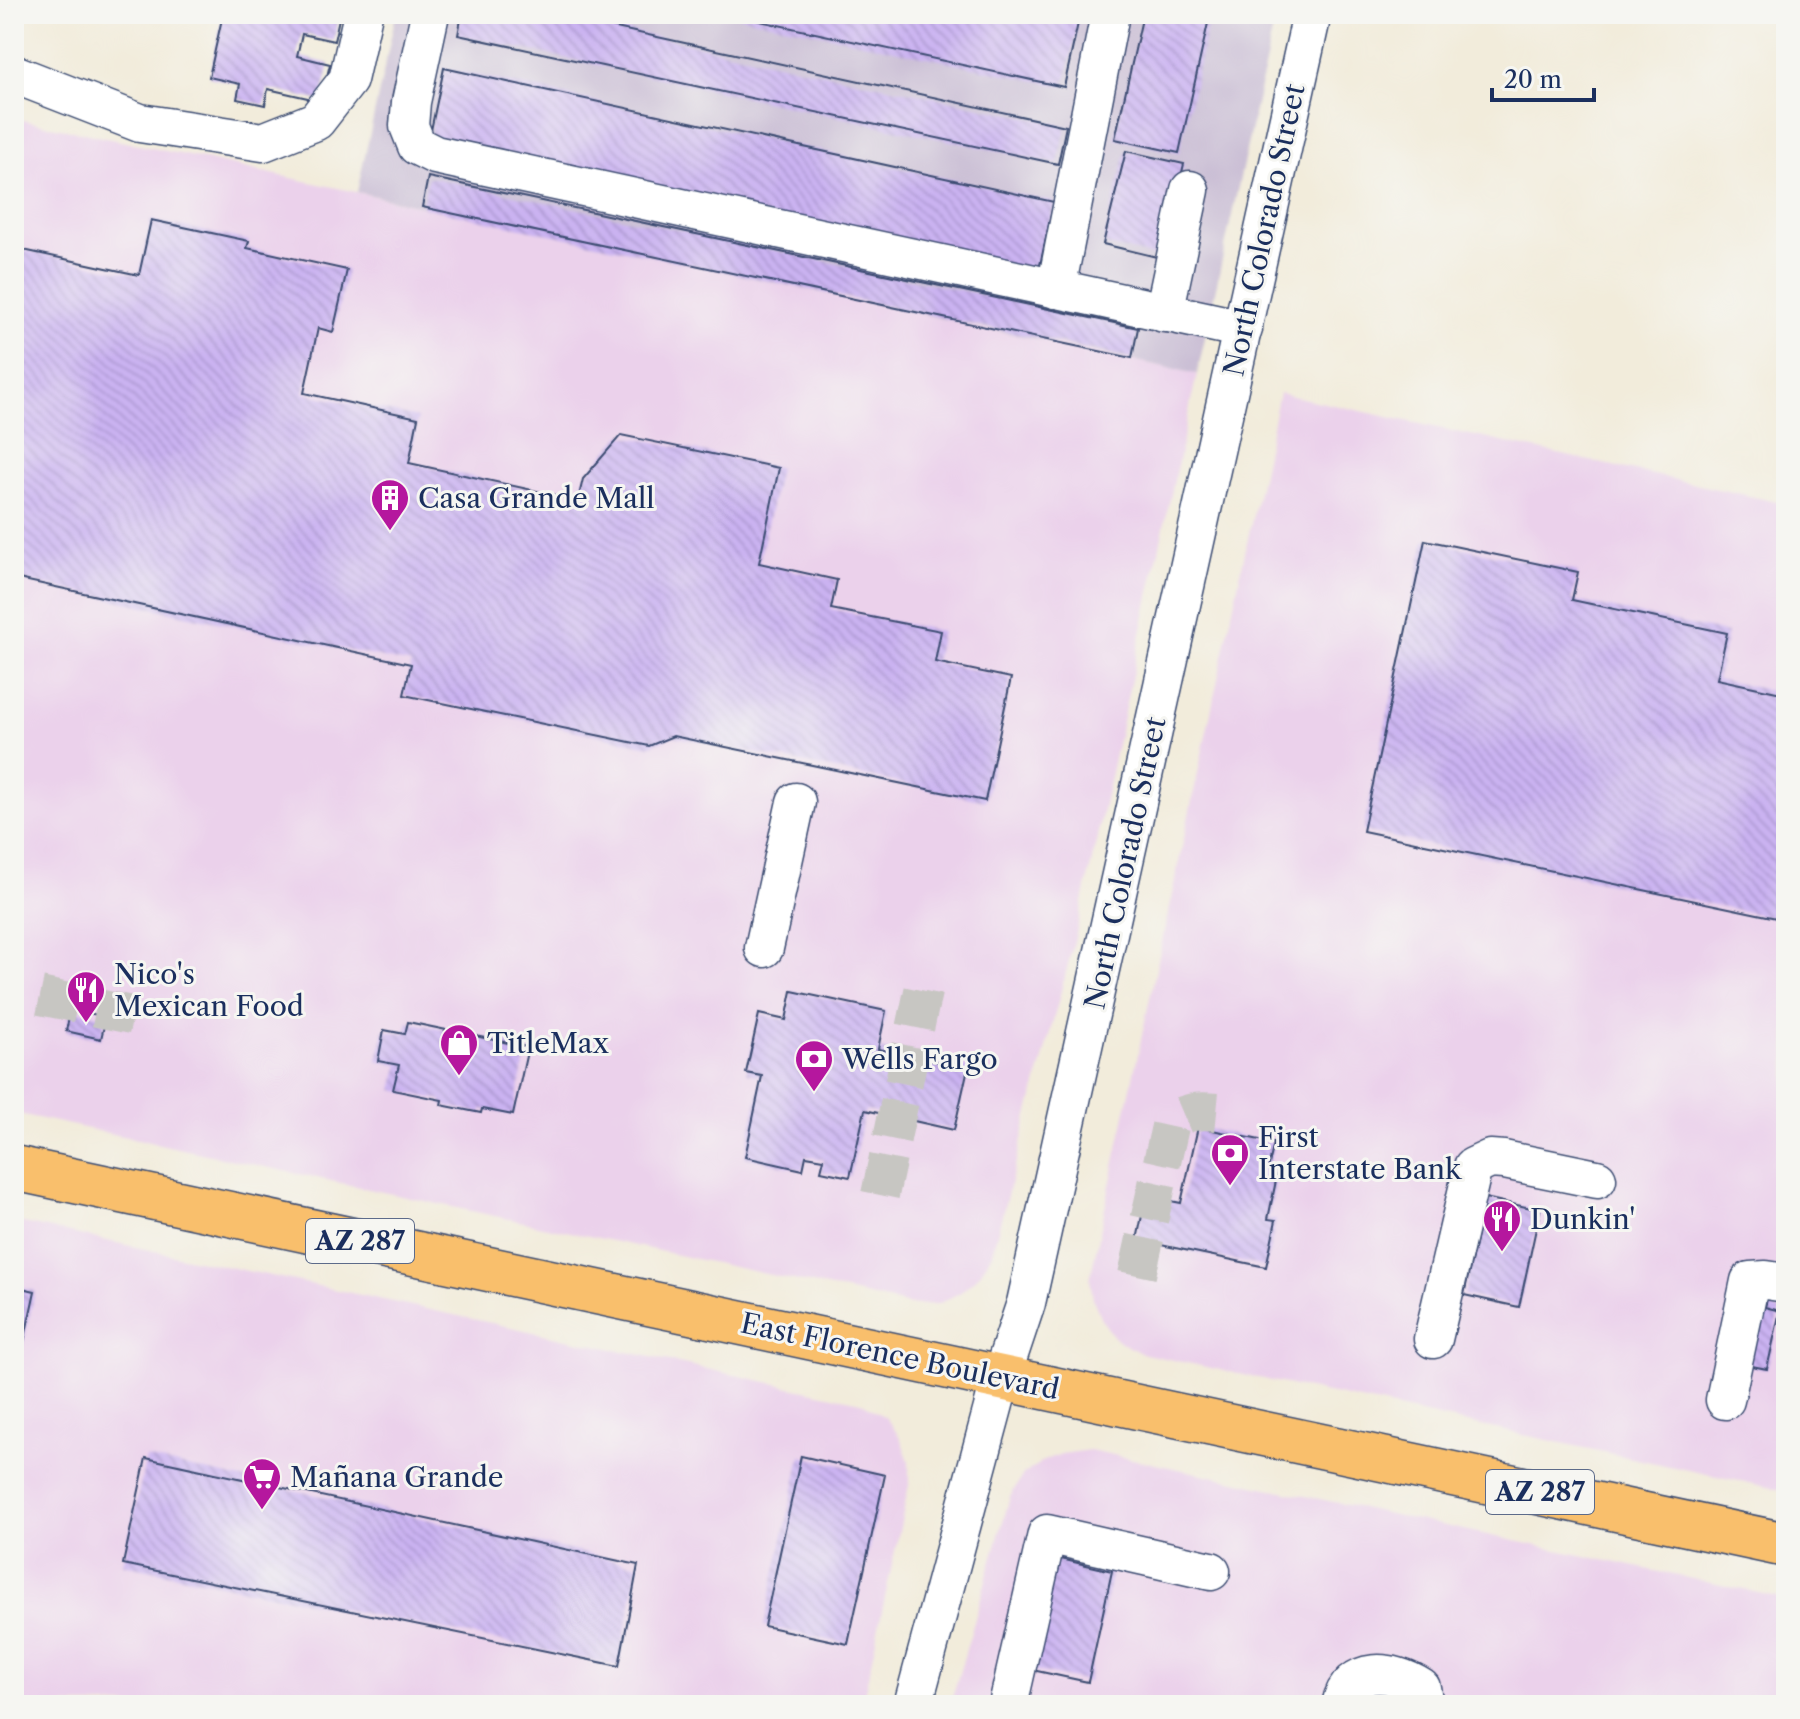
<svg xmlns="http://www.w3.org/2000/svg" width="1800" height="1719" font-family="'Libre Caslon Text',serif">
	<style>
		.built { fill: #ebd1eb }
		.industrial { fill: #cbbfd5 }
		.building { fill: url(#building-back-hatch) }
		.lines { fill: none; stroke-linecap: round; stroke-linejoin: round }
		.minor-tunnel { stroke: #c7c6c2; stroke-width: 38; stroke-dasharray: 38 19; stroke-linecap: butt }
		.minor-casing { stroke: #3b4b71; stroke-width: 41 }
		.major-casing { stroke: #3b4b71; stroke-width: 47 }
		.minor { stroke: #fff; stroke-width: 38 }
		.major { stroke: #f9bf6c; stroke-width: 44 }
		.labels { text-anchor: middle; stroke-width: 6; stroke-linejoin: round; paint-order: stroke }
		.shield { fill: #f6f6f2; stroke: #5d6b8a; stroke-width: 2 }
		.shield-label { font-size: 26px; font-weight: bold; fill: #1b2f5e }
		.street-label { font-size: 28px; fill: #1b2f5e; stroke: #f6f6f2 }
		.poi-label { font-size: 28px; fill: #1b2f5e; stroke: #f6f6f2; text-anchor: start }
	</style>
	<defs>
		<pattern id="building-back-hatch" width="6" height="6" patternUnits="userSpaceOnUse" patternTransform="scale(2)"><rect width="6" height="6" fill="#cab2f1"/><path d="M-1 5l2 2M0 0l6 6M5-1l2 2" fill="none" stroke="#ad99d1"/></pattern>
	</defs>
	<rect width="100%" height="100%" fill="#f6f6f2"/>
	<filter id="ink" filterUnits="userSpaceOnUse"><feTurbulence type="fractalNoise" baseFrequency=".0125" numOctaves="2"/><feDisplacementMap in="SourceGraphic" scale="16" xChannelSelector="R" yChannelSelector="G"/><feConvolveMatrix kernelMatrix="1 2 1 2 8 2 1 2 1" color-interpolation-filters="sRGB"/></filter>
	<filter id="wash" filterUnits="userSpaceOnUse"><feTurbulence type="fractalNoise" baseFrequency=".006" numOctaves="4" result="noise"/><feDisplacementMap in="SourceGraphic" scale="32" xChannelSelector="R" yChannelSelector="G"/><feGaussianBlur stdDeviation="1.8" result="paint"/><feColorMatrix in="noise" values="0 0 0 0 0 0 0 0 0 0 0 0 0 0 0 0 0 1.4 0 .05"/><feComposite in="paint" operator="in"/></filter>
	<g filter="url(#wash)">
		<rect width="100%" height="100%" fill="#f2ecdb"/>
		<g class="built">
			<polygon points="14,118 1197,374 1077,930 992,1253 979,1275 961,1292 938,1304 911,1305 14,1113"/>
			<polygon points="1279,393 1786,504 1786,1491 1145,1354 1130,1348 1114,1337 1101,1319 1093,1299 1090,1279"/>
			<polygon points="14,1221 861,1402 886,1418 900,1437 909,1461 909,1485 862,1705 14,1705"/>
			<polygon points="1090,1450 1786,1599 1786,1705 950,1705 1010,1497 1022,1476 1041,1462 1061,1454"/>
		</g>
		<polygon class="industrial" points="396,14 1276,14 1197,374 357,192"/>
		<g id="blocks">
			<g class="building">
				<polygon points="223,14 340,14 334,41 302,34 297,56 330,64 321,101 268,89 265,105 237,99 240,84 209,77"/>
				<polygon points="462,14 552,14 1066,126 1058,164 458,35"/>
				<polygon points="728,14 1080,14 1064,87"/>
				<polygon points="1143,14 1210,14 1179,153 1115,139"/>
				<polygon points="444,68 1054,202 1038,274 429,140"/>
				<polygon points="1126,151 1184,164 1161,258 1103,244"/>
				<polygon points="428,177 1138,328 1132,358 422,207"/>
				<polygon points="151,220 249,241 247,248 347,270 333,332 318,328 304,393 418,418 409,463 578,500 583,479 621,435 779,468 759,563 837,580 831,609 941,631 935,662 1011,678 985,801 673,736 649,746 404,695 411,664 14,578 14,248 139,275"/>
				<polygon points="1425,540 1578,572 1572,600 1727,633 1717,679 1786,694 1786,920 1363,831"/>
				<polygon points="792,991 886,1011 878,1049 968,1068 954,1130 865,1110 850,1177 821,1171 824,1159 806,1156 803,1170 745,1157 762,1076 746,1073 759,1014 786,1020"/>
				<polygon points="71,1009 106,1017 101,1039 66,1031"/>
				<polygon points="408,1022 528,1047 513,1115 482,1109 481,1113 441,1105 442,1100 393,1090 399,1065 378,1061 384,1030 405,1034"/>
				<polygon points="1198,1127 1274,1143 1268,1169 1278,1171 1268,1219 1276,1220 1266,1267 1137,1240 1146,1196 1181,1203"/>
				<polygon points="1485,1198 1540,1210 1519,1307 1464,1295"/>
				<polygon points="14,1286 35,1291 15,1383 14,1383"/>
				<polygon points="1751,1293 1768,1296 1765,1307 1780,1311 1767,1369 1717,1359"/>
				<polygon points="801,1456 885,1475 848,1644 764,1626"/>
				<polygon points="146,1458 638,1565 619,1666 123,1564"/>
				<polygon points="1048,1556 1112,1571 1088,1682 1023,1668"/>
			</g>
		</g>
	</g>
	<g filter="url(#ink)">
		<use href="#blocks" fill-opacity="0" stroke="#3b4b71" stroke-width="2"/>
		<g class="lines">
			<g class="minor-tunnel">
				<polyline points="40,996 136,1016"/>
				<polyline points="880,1195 925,982"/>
				<path d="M1137 1275 1171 1122C1187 1111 1197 1110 1217 1112"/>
			</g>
			<g class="minor-casing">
				<g id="minor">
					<polyline points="430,14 411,102 409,126 417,146 435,155 1243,329"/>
					<polyline points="14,74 140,123 263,142 316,121 348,80 363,14"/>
					<polyline points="1056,289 1110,14"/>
					<polyline points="1164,313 1190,190"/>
					<polyline points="764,948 796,802"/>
					<polyline points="1433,1339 1473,1167 1490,1159 1504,1160 1597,1179"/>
					<polyline points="1725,1400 1750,1281 1766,1280 1786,1283"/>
					<polyline points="913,1705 1001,1378 1026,1303 1312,14"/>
					<polyline points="1008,1705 1047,1534 1211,1571"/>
					<path d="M1341 1705C1349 1665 1392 1669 1421 1688L1424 1705"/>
				</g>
			</g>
			<g class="major-casing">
				<polyline id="major" points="14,1168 1786,1545"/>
			</g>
			<use href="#minor" class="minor"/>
			<use href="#major" class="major"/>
		</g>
	</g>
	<defs>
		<g id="building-pin" transform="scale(2)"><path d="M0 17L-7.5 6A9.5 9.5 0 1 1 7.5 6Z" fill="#b5179e" stroke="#f6f6f2"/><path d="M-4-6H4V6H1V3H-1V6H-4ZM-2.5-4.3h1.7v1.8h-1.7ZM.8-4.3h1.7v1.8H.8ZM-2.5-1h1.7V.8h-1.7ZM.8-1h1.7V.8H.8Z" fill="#fff"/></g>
		<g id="restaurant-pin" transform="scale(2)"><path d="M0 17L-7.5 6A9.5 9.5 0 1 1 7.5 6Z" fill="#b5179e" stroke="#f6f6f2"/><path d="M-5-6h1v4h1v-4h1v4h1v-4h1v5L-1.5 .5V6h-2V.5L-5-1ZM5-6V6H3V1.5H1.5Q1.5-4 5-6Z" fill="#fff"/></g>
		<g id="shop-pin" transform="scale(2)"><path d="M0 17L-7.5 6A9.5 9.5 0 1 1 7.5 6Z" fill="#b5179e" stroke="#f6f6f2"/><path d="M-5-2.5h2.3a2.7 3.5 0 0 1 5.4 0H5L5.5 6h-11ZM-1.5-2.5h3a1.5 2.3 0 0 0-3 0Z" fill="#fff"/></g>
		<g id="bank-pin" transform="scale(2)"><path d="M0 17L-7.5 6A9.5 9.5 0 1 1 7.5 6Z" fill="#b5179e" stroke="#f6f6f2"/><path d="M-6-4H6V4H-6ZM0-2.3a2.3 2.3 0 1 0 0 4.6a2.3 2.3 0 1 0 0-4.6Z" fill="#fff"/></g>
		<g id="supermarket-pin" transform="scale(2)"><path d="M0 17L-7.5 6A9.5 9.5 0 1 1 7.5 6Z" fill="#b5179e" stroke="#f6f6f2"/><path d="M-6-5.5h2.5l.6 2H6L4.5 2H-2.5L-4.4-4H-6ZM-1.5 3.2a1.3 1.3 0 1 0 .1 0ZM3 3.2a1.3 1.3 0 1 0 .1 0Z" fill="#fff"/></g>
	</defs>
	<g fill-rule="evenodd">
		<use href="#building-pin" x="390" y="498"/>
		<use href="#restaurant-pin" x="86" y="990"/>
		<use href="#shop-pin" x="459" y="1043"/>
		<use href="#bank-pin" x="814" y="1059"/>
		<use href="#bank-pin" x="1230" y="1153"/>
		<use href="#restaurant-pin" x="1502" y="1219"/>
		<use href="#supermarket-pin" x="262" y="1477"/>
	</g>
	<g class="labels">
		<g class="shield">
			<rect x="306" y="1219" width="108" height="44" rx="6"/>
			<rect x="1486" y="1470" width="108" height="44" rx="6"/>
		</g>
		<g class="shield-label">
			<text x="360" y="1250">AZ 287</text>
			<text x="1540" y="1501">AZ 287</text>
		</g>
		<g class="street-label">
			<text transform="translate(1264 230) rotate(-78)" y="10">North Colorado Street</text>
			<text transform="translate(1125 863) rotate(-78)" y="10">North Colorado Street</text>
			<text transform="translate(900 1356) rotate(12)" y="10">East Florence Boulevard</text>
		</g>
		<g class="poi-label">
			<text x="418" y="508">Casa Grande Mall</text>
			<text x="114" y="984">Nico's<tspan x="114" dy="32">Mexican Food</tspan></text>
			<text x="487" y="1053">TitleMax</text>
			<text x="842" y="1069">Wells Fargo</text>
			<text x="1258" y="1147">First<tspan x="1258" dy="32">Interstate Bank</tspan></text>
			<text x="1530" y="1229">Dunkin'</text>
			<text x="290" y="1487">Mañana Grande</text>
		</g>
	</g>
	<rect width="1800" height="1719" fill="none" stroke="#f6f6f2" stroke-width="48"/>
	<path d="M1492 88v12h102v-12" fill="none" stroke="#1b2f5e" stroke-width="4"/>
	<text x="1504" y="88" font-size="24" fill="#1b2f5e" stroke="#f6f6f2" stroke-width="6" paint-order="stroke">20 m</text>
</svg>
